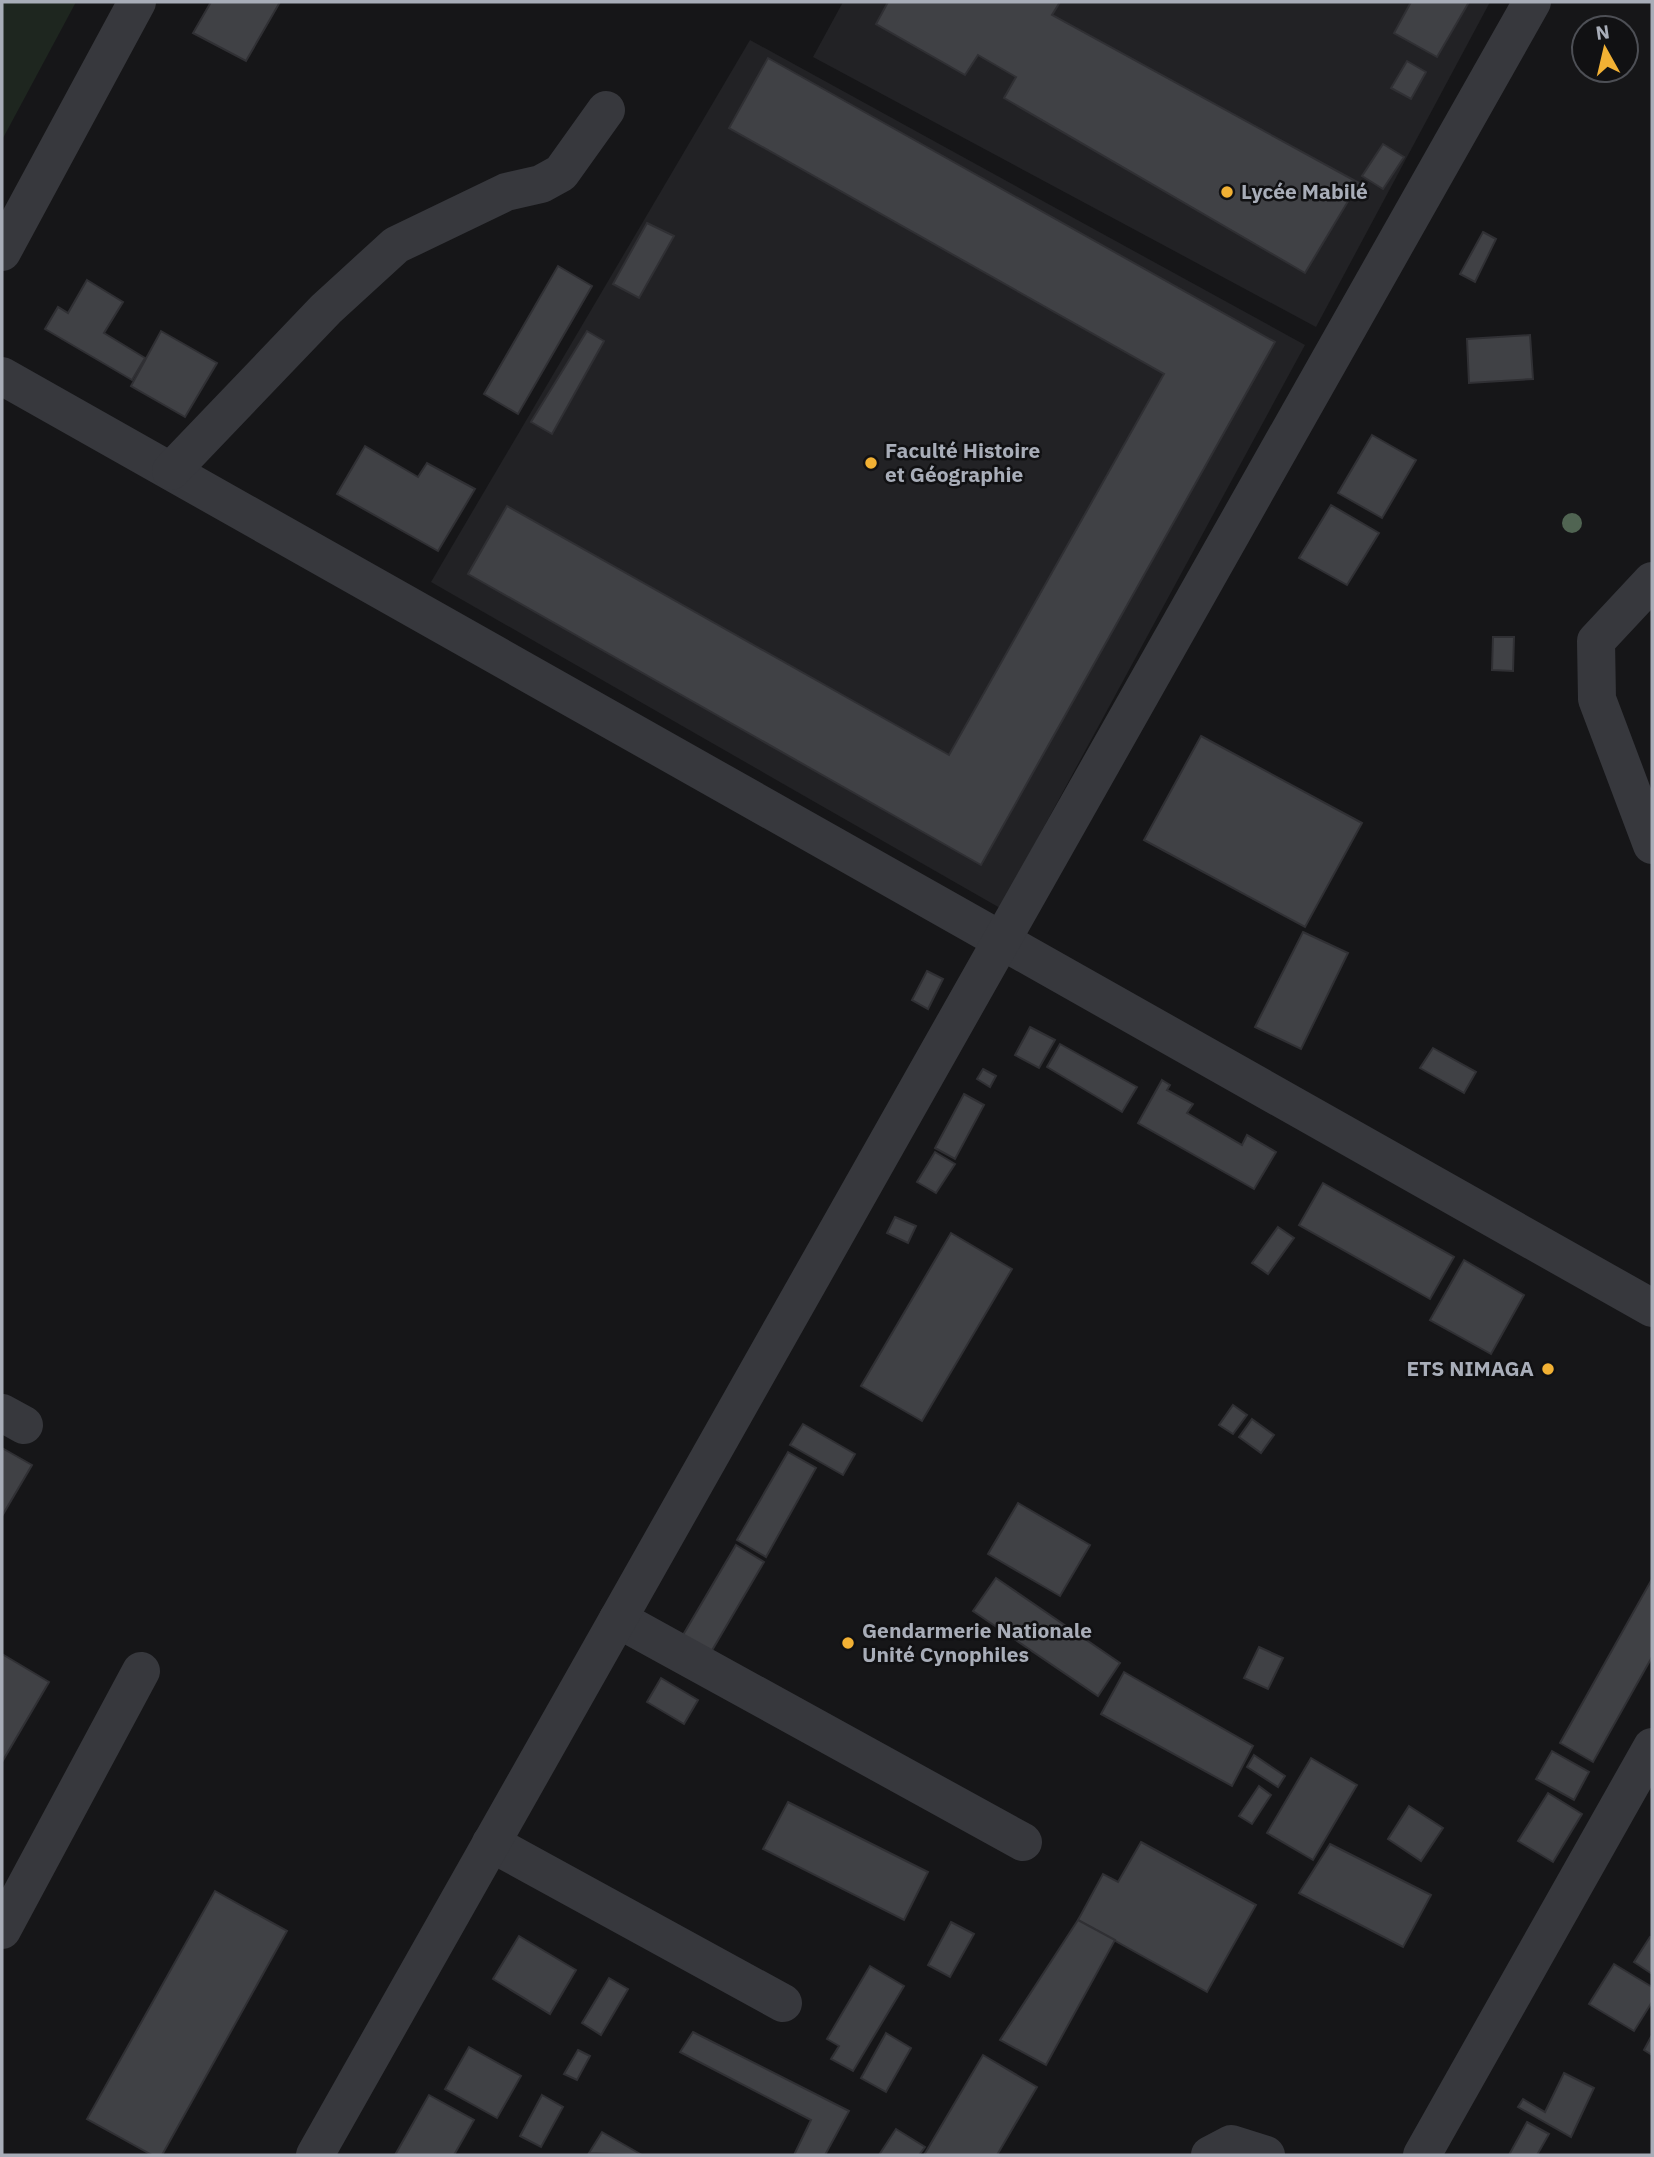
<svg xmlns="http://www.w3.org/2000/svg" width="1654" height="2157" font-family="'IBM Plex Sans',sans-serif">
	<style>
		.built { fill: #222225 }
		.green { fill: #1e261f }
		.building { fill: #404145; stroke: #303034; stroke-width: 2 }
		.lines { fill: none; stroke-linecap: round; stroke-linejoin: round }
		.minor { stroke: #37383d; stroke-width: 38 }
		.tree { fill: #506452 }
		.poi-dot { fill: #f2b134; stroke: #111113; stroke-width: 2.5 }
		.labels { text-anchor: middle; stroke-width: 5; stroke-linejoin: round; paint-order: stroke }
		.poi-label { font-size: 21px; font-weight: bold; fill: #a8adb8; stroke: #111113; text-anchor: start }
	</style>
	<rect width="100%" height="100%" fill="#161618"/>
	<g class="built">
		<polygon points="843,2 1490,2 1316,327 813,57"/>
		<polygon points="750,40 1305,345 1000,908 431,582"/>
	</g>
	<polygon class="green" points="2,2 76,2 2,140"/>
	<g class="building">
		<polygon points="211,2 280,2 246,61 193,33"/>
		<polygon points="888,2 1060,2 1052,15 1359,183 1305,273 1004,98 1016,77 978,55 965,75 876,24"/>
		<polygon points="1411,2 1469,2 1437,57 1394,33"/>
		<polygon points="768,58 1275,342 981,865 468,574 507,506 949,755 1164,374 729,128"/>
		<polygon points="1407,61 1426,72 1411,99 1391,88"/>
		<polygon points="1383,144 1404,157 1383,189 1362,176"/>
		<polygon points="647,223 674,236 639,298 613,284"/>
		<polygon points="1483,232 1496,239 1475,282 1460,274"/>
		<polygon points="558,266 592,286 518,414 484,394"/>
		<polygon points="87,280 123,302 104,333 145,358 132,380 45,329 58,307 68,313"/>
		<polygon points="161,331 217,363 185,417 131,386"/>
		<polygon points="587,331 604,341 552,434 531,422"/>
		<polygon points="1530,335 1533,379 1469,383 1467,339"/>
		<polygon points="1372,435 1416,460 1382,518 1338,493"/>
		<polygon points="365,446 418,477 427,463 475,489 438,551 337,494"/>
		<polygon points="1331,505 1379,533 1347,585 1299,558"/>
		<polygon points="1493,637 1514,637 1513,671 1492,670"/>
		<polygon points="1201,736 1362,823 1305,927 1144,840"/>
		<polygon points="1303,932 1348,953 1301,1049 1255,1027"/>
		<polygon points="927,971 943,979 928,1009 912,1000"/>
		<polygon points="1030,1027 1055,1040 1039,1068 1015,1055"/>
		<polygon points="1060,1044 1137,1087 1122,1112 1047,1067"/>
		<polygon points="1433,1048 1476,1072 1464,1093 1420,1068"/>
		<polygon points="983,1069 996,1076 990,1087 977,1079"/>
		<polygon points="1162,1080 1170,1085 1167,1090 1193,1104 1187,1113 1242,1145 1247,1135 1276,1152 1254,1189 1138,1123"/>
		<polygon points="964,1094 984,1105 955,1159 935,1148"/>
		<polygon points="935,1152 955,1164 936,1193 917,1182"/>
		<polygon points="1323,1183 1454,1257 1430,1299 1299,1225"/>
		<polygon points="895,1217 916,1226 908,1243 887,1233"/>
		<polygon points="1278,1227 1294,1238 1268,1274 1252,1263"/>
		<polygon points="951,1233 1012,1269 922,1421 861,1386"/>
		<polygon points="1464,1260 1524,1295 1491,1354 1430,1320"/>
		<polygon points="1233,1405 1247,1415 1233,1434 1219,1425"/>
		<polygon points="1252,1419 1274,1435 1261,1453 1239,1437"/>
		<polygon points="803,1424 855,1454 843,1475 790,1445"/>
		<polygon points="2,1448 32,1465 2,1516"/>
		<polygon points="788,1452 816,1468 766,1557 737,1540"/>
		<polygon points="1018,1503 1090,1545 1060,1596 988,1554"/>
		<polygon points="736,1545 764,1562 711,1652 683,1635"/>
		<polygon points="996,1578 1120,1663 1098,1696 973,1611"/>
		<polygon points="1652,1579 1652,1657 1593,1762 1560,1743"/>
		<polygon points="1259,1647 1283,1658 1268,1689 1244,1678"/>
		<polygon points="2,1654 49,1682 2,1762"/>
		<polygon points="1124,1672 1253,1746 1232,1786 1101,1714"/>
		<polygon points="661,1678 698,1700 684,1724 647,1702"/>
		<polygon points="1552,1751 1589,1772 1574,1800 1536,1779"/>
		<polygon points="1254,1755 1285,1776 1278,1787 1247,1767"/>
		<polygon points="1311,1758 1357,1785 1313,1860 1267,1833"/>
		<polygon points="1259,1786 1271,1795 1252,1824 1239,1816"/>
		<polygon points="1548,1793 1582,1814 1553,1862 1518,1841"/>
		<polygon points="788,1802 928,1872 904,1920 763,1849"/>
		<polygon points="1409,1806 1443,1828 1421,1861 1388,1839"/>
		<polygon points="1141,1842 1256,1905 1207,1992 1078,1920 1103,1874 1118,1882"/>
		<polygon points="1330,1844 1431,1895 1403,1947 1299,1893"/>
		<polygon points="215,1891 287,1931 162,2155 152,2155 87,2119"/>
		<polygon points="1078,1920 1115,1940 1046,2065 1000,2040"/>
		<polygon points="951,1922 974,1934 950,1977 928,1965"/>
		<polygon points="519,1936 576,1970 550,2014 493,1979"/>
		<polygon points="1650,1937 1652,1938 1652,1974 1634,1962"/>
		<polygon points="1614,1964 1652,1987 1652,2002 1634,2031 1589,2004"/>
		<polygon points="870,1966 904,1986 853,2071 831,2059 839,2046 827,2039"/>
		<polygon points="609,1978 628,1989 601,2035 582,2023"/>
		<polygon points="693,2032 849,2111 825,2155 794,2155 811,2120 680,2052"/>
		<polygon points="886,2033 911,2048 886,2092 861,2078"/>
		<polygon points="1652,2035 1652,2055 1644,2050"/>
		<polygon points="469,2047 521,2076 497,2118 445,2089"/>
		<polygon points="578,2050 590,2056 577,2080 564,2074"/>
		<polygon points="983,2055 1037,2087 997,2155 924,2155"/>
		<polygon points="1564,2073 1594,2088 1571,2137 1518,2107 1523,2099 1545,2112"/>
		<polygon points="429,2095 474,2120 454,2155 395,2155"/>
		<polygon points="542,2095 563,2107 541,2147 520,2136"/>
		<polygon points="1527,2122 1549,2134 1537,2155 1509,2155"/>
		<polygon points="896,2129 925,2147 919,2155 879,2155"/>
		<polygon points="602,2132 642,2155 589,2153"/>
	</g>
	<g class="lines">
		<g class="minor">
			<polyline points="2,252 137,2"/>
			<polyline points="2,376 1652,1308"/>
			<polyline points="171,471 326,309 396,245 506,192 541,184 561,173 606,110"/>
			<polyline points="1652,581 1596,641 1597,699 1652,845"/>
			<polyline points="2,1413 24,1425"/>
			<polyline points="618,1619 1023,1842"/>
			<polyline points="491,1843 783,2003"/>
			<polyline points="2,1930 141,1671"/>
			<polyline points="315,2155 1532,2"/>
			<polyline points="1210,2155 1231,2144 1266,2155"/>
			<polyline points="1422,2155 1652,1747"/>
		</g>
	</g>
	<circle class="tree" cx="1572" cy="523" r="10"/>
	<g class="poi-dot">
		<circle cx="1227" cy="192" r="7"/>
		<circle cx="871" cy="463" r="7"/>
		<circle cx="1548" cy="1369" r="7"/>
		<circle cx="848" cy="1643" r="7"/>
	</g>
	<g class="labels">
		<g class="poi-label">
			<text x="1241" y="199">Lycée Mabilé</text>
			<text x="885" y="458">Faculté Histoire<tspan x="885" dy="24">et Géographie</tspan></text>
			<text x="1534" y="1376" text-anchor="end">ETS NIMAGA</text>
			<text x="862" y="1638">Gendarmerie Nationale<tspan x="862" dy="24">Unité Cynophiles</tspan></text>
		</g>
	</g>
	<rect width="1654" height="2157" fill="none" stroke="#a8adb8" stroke-width="7"/>
	<g transform="translate(1605 49) rotate(352)"><circle r="33" fill="#111113" stroke="#4d4f55" stroke-width="2"/>
	<path d="M0-5L12 26L0 18L-12 26Z" fill="#f2b134"/>
	<text y="-10" font-size="19" font-weight="bold" text-anchor="middle" fill="#a8adb8">N</text>
	</g>
</svg>
